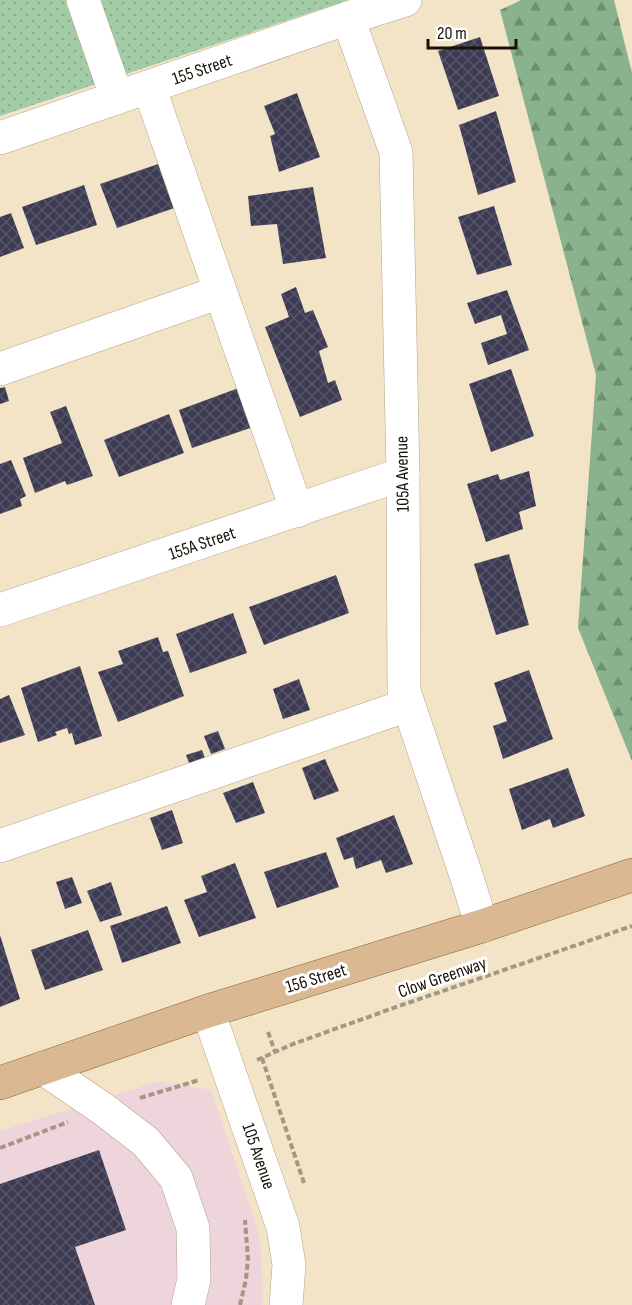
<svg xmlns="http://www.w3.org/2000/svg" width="632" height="1305" font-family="'Sofia Sans Condensed',sans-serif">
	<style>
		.commercial { fill: #eed4db }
		.grass { fill: url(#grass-dots) }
		.forest { fill: url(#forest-firs) }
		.building { fill: url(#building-cross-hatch) }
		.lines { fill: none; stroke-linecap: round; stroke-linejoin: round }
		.minor-casing { stroke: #b3a489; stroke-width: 34 }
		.major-casing { stroke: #866033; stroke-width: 34 }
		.path { stroke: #a49882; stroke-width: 4; stroke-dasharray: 6 3; stroke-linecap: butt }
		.minor { stroke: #fff; stroke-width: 33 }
		.major { stroke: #dab992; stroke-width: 33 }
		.labels { text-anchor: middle; stroke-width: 6; stroke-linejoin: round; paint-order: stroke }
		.street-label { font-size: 18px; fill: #171107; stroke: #fff }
	</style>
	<defs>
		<pattern id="grass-dots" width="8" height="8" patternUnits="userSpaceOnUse" patternTransform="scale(1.5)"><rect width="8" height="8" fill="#a3cba6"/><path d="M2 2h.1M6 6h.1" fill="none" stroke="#8cad8d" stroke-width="1.8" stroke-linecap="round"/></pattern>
		<pattern id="forest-firs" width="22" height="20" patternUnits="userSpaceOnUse" patternTransform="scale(1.5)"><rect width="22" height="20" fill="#89b28d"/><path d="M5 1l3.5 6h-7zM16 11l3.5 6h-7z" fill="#6f8f71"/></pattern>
		<pattern id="building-cross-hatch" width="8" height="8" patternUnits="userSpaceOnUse" patternTransform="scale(1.5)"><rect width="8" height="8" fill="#3e3c54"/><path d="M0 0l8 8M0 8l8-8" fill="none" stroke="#575567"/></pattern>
	</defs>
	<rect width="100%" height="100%" fill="#f3e4c7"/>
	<polygon class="commercial" points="160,1081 211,1090 253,1216 260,1239 263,1288 262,1305 0,1305 0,1131"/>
	<polygon class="grass" points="0,0 348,0 0,116"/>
	<polygon class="forest" points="521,0 614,0 632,73 632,761 578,628 596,375 500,10"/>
	<g class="building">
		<polygon points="480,37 499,96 458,110 438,51"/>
		<polygon points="297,93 320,157 279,172 270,136 275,134 264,106"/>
		<polygon points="496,111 516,182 478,195 459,125"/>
		<polygon points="164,162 180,206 117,228 100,184"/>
		<polygon points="84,185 97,225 36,245 22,207"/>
		<polygon points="313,187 326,258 283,264 277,224 251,226 248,196"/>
		<polygon points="494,206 512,265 477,275 458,217"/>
		<polygon points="11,213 24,248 0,257 0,217"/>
		<polygon points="296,287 305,313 313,310 328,347 319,351 328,383 335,380 342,400 300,417 265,327 289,317 281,294"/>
		<polygon points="507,290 529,350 488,365 481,343 507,334 501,315 475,324 467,303"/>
		<polygon points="511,369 534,436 491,452 469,384"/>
		<polygon points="244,386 256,426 192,448 179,410"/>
		<polygon points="5,387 9,401 0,404 0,388"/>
		<polygon points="66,406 93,476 67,485 65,481 35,493 23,458 62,443 50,412"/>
		<polygon points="169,414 184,453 119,477 104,440"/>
		<polygon points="11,460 26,496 20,499 22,506 0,514 0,464"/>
		<polygon points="529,471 536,506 519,512 523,529 486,542 467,484 498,474 500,480"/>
		<polygon points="509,554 529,625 496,635 474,564"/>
		<polygon points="336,575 349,613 264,645 249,607"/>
		<polygon points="233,613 247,653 190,673 176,634"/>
		<polygon points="158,637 163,652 168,651 184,696 118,722 98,672 123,664 118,651"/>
		<polygon points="80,666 102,736 75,745 72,733 69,734 67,728 55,732 57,735 38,742 21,688"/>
		<polygon points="529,670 553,739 503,759 493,726 507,721 494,683"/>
		<polygon points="299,679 310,710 283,719 273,689"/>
		<polygon points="9,695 25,735 0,743 0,699"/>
		<polygon points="218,731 225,749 211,754 204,736"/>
		<polygon points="202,750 207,763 191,768 186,755"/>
		<polygon points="325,759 339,791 314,800 302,768"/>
		<polygon points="568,768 585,816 553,828 550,819 522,830 509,789"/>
		<polygon points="253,782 265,813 236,823 223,793"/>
		<polygon points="172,810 183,843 162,850 150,818"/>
		<polygon points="394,815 413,864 386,873 381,860 356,869 353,857 344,860 336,838"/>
		<polygon points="326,852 339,887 277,908 264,872"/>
		<polygon points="235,863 256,918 199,937 184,900 207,892 201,876"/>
		<polygon points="72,877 82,903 65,909 56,882"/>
		<polygon points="111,882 122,915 100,922 87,891"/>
		<polygon points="167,906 181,943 122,963 110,926"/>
		<polygon points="88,930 103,970 45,990 31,950"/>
		<polygon points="0,935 20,999 0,1007"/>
		<polygon points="99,1150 126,1230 75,1247 95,1305 0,1305 0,1184"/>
	</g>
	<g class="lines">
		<g class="minor-casing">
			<g id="minor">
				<polyline points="83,0 117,98"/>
				<polyline points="348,18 396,152 403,474 404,691 467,878 482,926"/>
				<polyline points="149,87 297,511"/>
				<polyline points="0,138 348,18 405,0"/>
				<polyline points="0,369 220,292"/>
				<polyline points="0,610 403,474"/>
				<polyline points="0,846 408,705"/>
				<polyline points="208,1011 283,1227 289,1265 286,1305"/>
				<polyline points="43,1068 103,1109 146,1142 176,1178 193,1228 194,1279 188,1305"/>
			</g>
		</g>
		<g class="major-casing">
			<polyline id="major" points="0,1083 208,1011 482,926 632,875"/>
		</g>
		<g class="path">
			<polyline points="268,1032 275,1052"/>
			<polyline points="262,1058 304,1183"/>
			<polyline points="257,1060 293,1044 399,1006 632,926"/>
			<polyline points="140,1098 199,1080"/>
			<polyline points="0,1148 68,1122"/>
			<polyline points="240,1305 246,1279 248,1258 245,1220"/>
		</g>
		<use href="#minor" class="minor"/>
		<use href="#major" class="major"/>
	</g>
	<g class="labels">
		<g class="street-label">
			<text transform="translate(202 69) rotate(-19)" y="6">155 Street</text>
			<text transform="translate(402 474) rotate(-91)" y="6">105A Avenue</text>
			<text transform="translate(202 543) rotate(-19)" y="6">155A Street</text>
			<text transform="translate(442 977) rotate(-19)" y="6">Clow Greenway</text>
			<text transform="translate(316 978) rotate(-17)" y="6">156 Street</text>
			<text transform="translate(259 1156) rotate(71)" y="6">105 Avenue</text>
		</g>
	</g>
	<path d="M428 39v9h88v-9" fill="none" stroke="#171107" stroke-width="3"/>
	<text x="437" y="39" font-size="18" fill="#171107" stroke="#ffffff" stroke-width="4.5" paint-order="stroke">20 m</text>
</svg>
